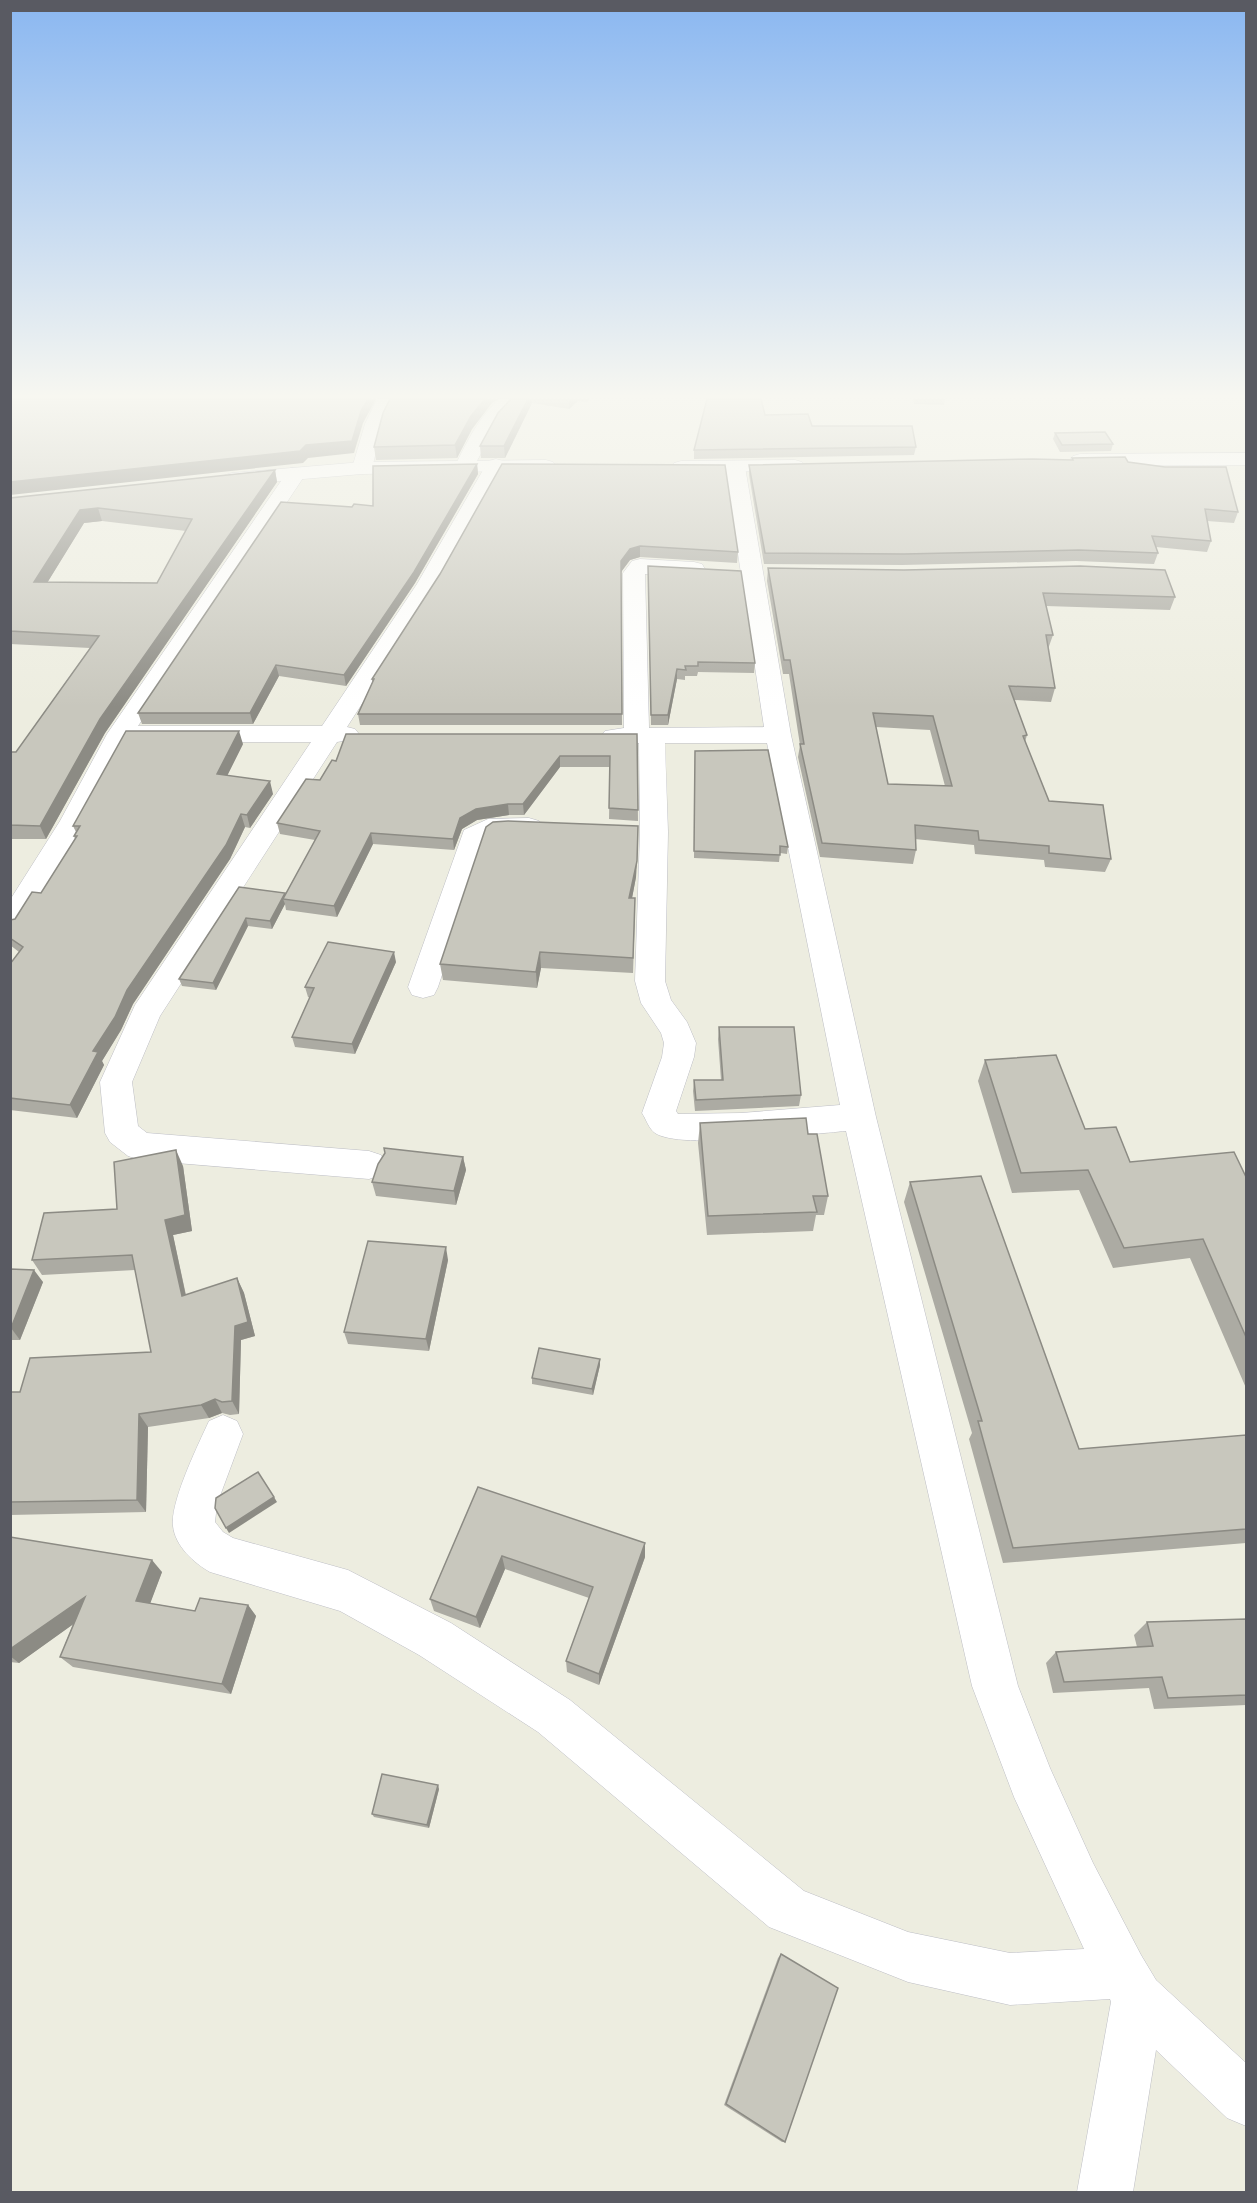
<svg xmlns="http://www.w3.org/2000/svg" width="1257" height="2203" font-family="'Archivo Narrow',sans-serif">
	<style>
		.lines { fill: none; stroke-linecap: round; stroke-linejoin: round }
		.minor-casing { stroke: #bdbec5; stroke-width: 1 }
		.tertiary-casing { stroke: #bdbec5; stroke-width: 1 }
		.minor { fill: #fff; fill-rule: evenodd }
		.tertiary { fill: #fff; fill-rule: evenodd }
		.wall { fill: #acaba3; fill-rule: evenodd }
		.shaded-wall { fill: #8c8b84 }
		.building { fill: #c8c7bd; stroke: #8c8b84; stroke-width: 1.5; fill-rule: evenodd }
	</style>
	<rect width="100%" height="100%" fill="#edede0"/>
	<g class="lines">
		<g class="minor-casing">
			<g id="minor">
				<polygon points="377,399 395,399 383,424 372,468 369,472 355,472 352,468 365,424"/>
				<path d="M500 399H520L497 424 472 470H458L455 466C467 442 479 416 500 399Z"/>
				<polygon points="496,459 503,461 506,465 439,584 347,727 355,729 359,734 355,739 337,742 160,1016 132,1082 138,1126 147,1133 369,1151 381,1155 386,1165 381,1175 369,1179 140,1160 128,1156 110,1142 105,1133 100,1082 135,1005 311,742 129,742 88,821 20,931 10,934 10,900 60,821 107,734 290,468 304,468 307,472 138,726 322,726 417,584 486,465 489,461"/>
				<path d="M735 461 742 463 745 467 791 735 876 1117 1018 1686 1050 1768 1093 1863 1141 1955 1156 1980 1246 2063V2126L1227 2118 1156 2050 1133 2192H1077L1111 2002 1110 1999 1010 2005 908 1982 769 1927 538 1732 419 1655 340 1611 210 1572C194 1563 175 1546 173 1526 170 1502 198 1445 209 1421L223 1415 237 1421 243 1434 217 1504 215 1522 223 1532 233 1538 348 1570 451 1623 570 1700 804 1891 908 1932 1010 1953 1084 1949 1014 1797 972 1686 846 1131C810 1134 680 1150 655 1133 649 1129 646 1119 642 1113L662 1057 664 1043 661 1033 641 1003 635 981 640 832 639 743 605 741 601 736 605 731 624 728 623 573 632 561 640 559 694 562 702 564 705 569 702 574 694 576 645 574 649 728 764 727 725 467 728 463ZM665 743H767L840 1105 741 1113 678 1114 676 1111 694 1057 696 1043 687 1022 671 1000 665 981 668 832Z"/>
				<path d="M529 818 539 821 543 827 539 833C522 838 501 832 486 841L438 987 434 995 423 998 412 995 408 987 464 830 488 819Z"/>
			</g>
		</g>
		<g class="tertiary-casing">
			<g id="tertiary">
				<polygon points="1246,453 1246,465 1080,466 1073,464 1070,460 1073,456 1080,454"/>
				<polygon points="546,460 553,462 556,466 553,470 362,474 232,485 225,483 222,479 225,475 232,473 362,462"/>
				<polygon points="795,460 802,462 805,466 802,470 681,473 674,471 671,467 674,463 681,461"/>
			</g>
		</g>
		<use href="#minor" class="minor"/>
		<use href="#tertiary" class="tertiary"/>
	</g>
	<g class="wall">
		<polygon points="511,399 589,399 587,402 578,401 569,409 532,403 505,458 481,458 480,446"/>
		<polygon points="913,399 945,399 944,405 914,404"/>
		<polygon points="491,404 472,429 457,458 376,460 374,447"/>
		<polygon points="765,415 812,426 916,447 914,455 694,459 694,450"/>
		<polygon points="1055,433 1113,444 1111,451 1060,452 1053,439"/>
		<polygon points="1072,458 1128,462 1238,512 1234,523 1207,521 1211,541 1207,552 1156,547 1158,553 1154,564 1076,561 902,565 764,564 749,475 749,465 1072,460"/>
		<polygon points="477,464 478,474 415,583 346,686 279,676 253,724 142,724 138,713 352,507 373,506"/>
		<polygon points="502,464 738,552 737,563 640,557 630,560 621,572 622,725 360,725 358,714 372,683 372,679 440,574"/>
		<path d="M275 470 277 482 105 733 46 839H10V752H16L90 648 10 644V498ZM102 521 186 531 157 583H47L84 523Z"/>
		<polygon points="648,566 755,663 754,673 698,672 697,676 685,676 685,680 677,679 668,725 651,725"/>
		<path d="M768 568 1175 597 1170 610 1046 606 1053 635 1048 649 1055 688 1051 702 1014 700 1027 735 1025 742 1049 801 1111 859 1105 872 1045 867 1044 860 975 854 974 845 915 839 916 850 913 864 820 857 798 757 800 745 789 674H783L767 581ZM876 727 930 730 945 786 888 784Z"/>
		<polygon points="637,734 638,821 609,819 610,767 560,767 524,815 509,815 477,820 462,829 454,850 373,844 337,917 286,910 285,904 272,929 248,926 216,990 182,986 179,979 239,887 285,893 285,895 315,840 280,834 277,823 320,780 336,761"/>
		<polygon points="243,744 227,776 273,794 250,828 245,827 230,859 133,1004 121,1030 102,1061 104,1065 77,1118 10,1110 10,964 19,952 10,945 10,920 15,919 41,893 75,839 74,836 76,832 73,826"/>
		<polygon points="695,751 788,847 787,854 780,853 779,862 694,858"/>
		<polygon points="638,842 636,877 632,898 635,914 633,973 541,968 537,988 443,980 440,964"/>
		<polygon points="396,962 355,1054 295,1047 292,1037 310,998 308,997 305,987"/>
		<polygon points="719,1027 801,1095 799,1106 695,1111 693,1091 694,1080 721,1080 718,1039"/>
		<polygon points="985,1060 1085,1129 1130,1162 1246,1177 1246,1388 1190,1258 1113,1268 1079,1190 1012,1193 978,1081"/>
		<polygon points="700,1123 808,1134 828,1196 824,1215 816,1215 813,1231 707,1235 698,1143"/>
		<polygon points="463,1157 466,1170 456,1205 376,1196 372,1182"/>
		<polygon points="183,1166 192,1231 173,1235 186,1295 237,1278 244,1293 255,1336 241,1340 239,1414 230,1415 222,1413 209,1418 148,1427 146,1512 10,1515 10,1392 20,1392 151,1352 135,1270 42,1275 32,1260 117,1209"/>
		<polygon points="910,1182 1079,1449 1246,1435 1246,1543 1003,1563 969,1439 972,1433 904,1202"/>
		<polygon points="448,1260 429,1351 348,1344 344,1332"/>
		<polygon points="10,1269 43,1282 20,1340 10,1340"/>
		<polygon points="600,1365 593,1395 532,1384 532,1378"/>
		<polygon points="478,1487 645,1557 599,1685 567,1672 566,1661 589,1598 505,1569 480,1628 434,1611 430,1599"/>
		<polygon points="10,1537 162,1572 150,1603 195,1611 248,1605 256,1616 231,1694 73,1667 60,1657 73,1624 19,1663 10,1662"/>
		<polygon points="1246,1619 1246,1705 1154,1709 1149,1688 1053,1693 1046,1663 1056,1652 1137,1647 1134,1635 1147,1622"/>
		<polygon points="439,1789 429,1828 374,1817 372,1814"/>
		<polygon points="781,1954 785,2142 782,2142 724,2105 778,1958"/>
	</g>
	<g class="shaded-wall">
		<polygon points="368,399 376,399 363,423 354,453 308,458 303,463 10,495 10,482 306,445 361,411"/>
		<polygon points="485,399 498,399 491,404 472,429 457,458 455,445 471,416"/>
		<polygon points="528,399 532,399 532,403 505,458 504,446"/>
		<polygon points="569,399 577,399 578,401 569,409"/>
		<polygon points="477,464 478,474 415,583 346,686 344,675"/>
		<polygon points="275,470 277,482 105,733 46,839 40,826 100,719"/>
		<polygon points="98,508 102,521 84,523 39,596 34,582 80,510"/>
		<polygon points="640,546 640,557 630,560 621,572 621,561 630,549"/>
		<polygon points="276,665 279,676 253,724 250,713"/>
		<polygon points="677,669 677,679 668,725 668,715"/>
		<polygon points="239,731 243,744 221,788 217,774"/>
		<polygon points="560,756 560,767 524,815 523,804"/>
		<polygon points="270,781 273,794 250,828 247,815"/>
		<polygon points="508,804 509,815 477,820 462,829 454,850 453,839 460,818 476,809"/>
		<polygon points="241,814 245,827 230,859 133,1004 121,1030 102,1061 104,1065 77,1118 70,1105 93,1051 127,990"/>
		<polygon points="638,826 636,877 629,914 629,898"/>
		<polygon points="371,833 373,844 337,917 334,906"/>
		<polygon points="285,893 287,900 283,899 285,904 272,929 270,921"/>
		<polygon points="246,918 248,926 216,990 213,983"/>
		<polygon points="394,952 396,962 355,1054 352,1044"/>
		<polygon points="540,952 541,968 537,988 536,972"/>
		<polygon points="176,1150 183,1166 192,1231 173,1235 189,1311 182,1296 165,1220"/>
		<polygon points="463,1157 466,1170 456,1205 454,1191"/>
		<polygon points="446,1247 448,1260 429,1351 426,1339"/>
		<polygon points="34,1270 43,1282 20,1340 11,1328"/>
		<polygon points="237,1278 244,1293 255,1336 241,1340 239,1414 232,1401"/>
		<polygon points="600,1359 600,1365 593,1395 592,1389"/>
		<polygon points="215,1399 222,1413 209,1418 201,1405"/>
		<polygon points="139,1414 148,1427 146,1512 137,1500"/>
		<polygon points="274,1497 277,1502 229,1533 226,1528"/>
		<polygon points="645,1543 645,1557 599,1685 599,1674"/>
		<polygon points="502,1556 505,1569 480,1628 476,1617"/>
		<polygon points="152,1560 162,1572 147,1612 136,1601"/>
		<polygon points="85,1597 96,1608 19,1663 10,1656 10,1649"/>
		<polygon points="248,1605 256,1616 231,1694 222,1684"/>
		<polygon points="438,1785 439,1789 429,1828 427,1825"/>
	</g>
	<g class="building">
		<polygon points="10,399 368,399 361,411 352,441 306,445 300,451 10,482"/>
		<polygon points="390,399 485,399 471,416 455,445 374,447 383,413"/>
		<polygon points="511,399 528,399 504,446 480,446 498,413"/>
		<polygon points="707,399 761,399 765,415 808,414 812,426 912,426 916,447 694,450"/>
		<polygon points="1105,432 1113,444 1062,445 1055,433"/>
		<polygon points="1125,457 1128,462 1165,467 1226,467 1238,512 1205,509 1211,541 1152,536 1158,553 1079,550 904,554 765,553 749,465 1033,459 1073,460 1072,458"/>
		<polygon points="477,464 414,572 344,675 276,665 250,713 138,713 281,502 352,507 354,504 373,506 373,466"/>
		<polygon points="502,464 725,465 738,552 640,546 630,549 621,561 622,714 358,714 374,679 372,679 440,574"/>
		<path d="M275 470 100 719 40 826 10 825V752H16L99 636 10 631V498ZM98 508 192 519 157 583 34 582 80 510Z"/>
		<polygon points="648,566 741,571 755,663 698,662 698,666 685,666 686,670 677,669 668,715 651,715"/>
		<path d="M1080 566 1165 570 1175 597 1043 593 1053 635H1046L1055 688 1009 686 1027 735 1023 736 1049 801 1103 805 1111 859 1049 853V846L979 840 978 831 915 825 916 850 822 843 800 744H804L790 660H784L768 568 904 570ZM873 713 933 716 952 786 888 784Z"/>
		<polygon points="126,731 239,731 217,774 270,781 247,815 241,814 226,845 127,990 115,1017 93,1051 98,1052 70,1105 10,1098 10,964 23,947 10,938 10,920 15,919 32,892 41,893 77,836 74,836 80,826 73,826"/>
		<polygon points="346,734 637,734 638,810 609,808 610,756 560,756 523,804 508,804 476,809 460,818 453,839 371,833 334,906 283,899 320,831 277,823 306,779 320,780 332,760 336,761"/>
		<polygon points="768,750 788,847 780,846 780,855 694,851 695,751"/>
		<polygon points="508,821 638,826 637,861 629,898 635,898 633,958 540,952 536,972 440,964 486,827 493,822"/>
		<polygon points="239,887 285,893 270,921 246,918 213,983 179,979"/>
		<polygon points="328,942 394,952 352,1044 292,1037 314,988 305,987"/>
		<polygon points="719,1027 794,1027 801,1095 696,1100 694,1080 723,1080"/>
		<polygon points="1056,1055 1085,1129 1116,1127 1130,1162 1234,1152 1246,1177 1246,1337 1203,1239 1124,1248 1088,1170 1021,1173 985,1060"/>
		<polygon points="806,1118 808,1134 817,1134 828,1196 813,1196 817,1212 708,1216 700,1123"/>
		<polygon points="384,1148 463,1157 454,1191 372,1182 378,1164 385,1153"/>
		<polygon points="176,1150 185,1215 165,1220 182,1296 237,1278 248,1322 235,1326 232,1401 222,1402 215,1399 201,1405 139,1414 137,1500 10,1502 10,1392 20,1392 30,1358 151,1352 132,1255 32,1260 44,1213 117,1209 114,1162"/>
		<polygon points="981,1176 1079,1449 1246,1435 1246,1529 1013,1548 978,1421 982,1421 910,1182"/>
		<polygon points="368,1241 446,1247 426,1339 344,1332"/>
		<polygon points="10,1269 34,1270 11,1328 10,1328"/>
		<polygon points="539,1348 600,1359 592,1389 532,1378"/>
		<polygon points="258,1472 274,1497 226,1528 215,1508 216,1498"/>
		<polygon points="478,1487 645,1543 599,1674 566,1661 593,1587 502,1556 476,1617 430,1599"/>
		<polygon points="10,1537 152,1560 136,1601 195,1611 200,1598 248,1605 222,1684 60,1657 85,1597 10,1649"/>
		<polygon points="1246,1619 1246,1695 1168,1698 1162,1677 1064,1682 1056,1652 1153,1646 1147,1622"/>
		<polygon points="382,1774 438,1785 427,1825 372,1814"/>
		<polygon points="781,1954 838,1988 785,2142 726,2104"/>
	</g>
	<linearGradient id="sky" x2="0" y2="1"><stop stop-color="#8ab7f1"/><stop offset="0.56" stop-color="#f7f7f1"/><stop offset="1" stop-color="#f7f7f1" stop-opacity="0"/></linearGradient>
	<rect width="1257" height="707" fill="url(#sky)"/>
	<rect width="1257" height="2203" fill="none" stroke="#595a62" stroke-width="24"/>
</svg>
